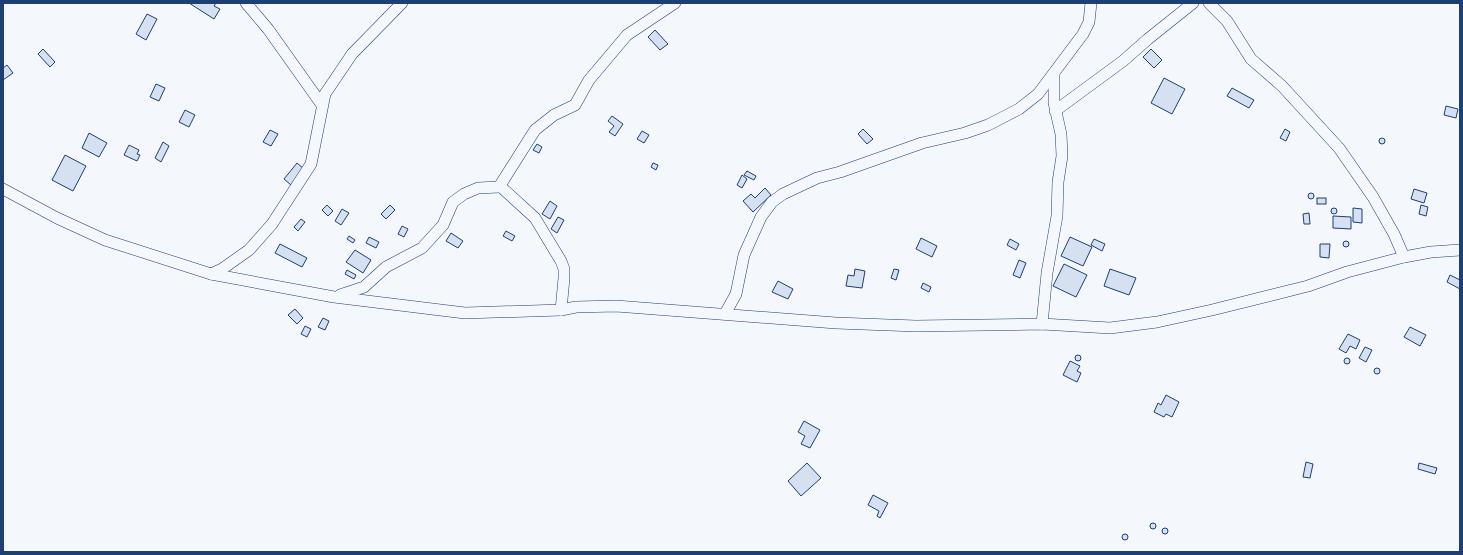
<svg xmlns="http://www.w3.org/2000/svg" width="1463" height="555" font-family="Merriweather,serif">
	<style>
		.building { fill: #d5e0f0; stroke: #1d3f73 }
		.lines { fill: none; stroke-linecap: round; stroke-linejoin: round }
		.minor-casing { stroke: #1d3f73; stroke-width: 12 }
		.minor { stroke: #f4f7fb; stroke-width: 11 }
	</style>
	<rect width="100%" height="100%" fill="#f4f7fb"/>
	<g class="building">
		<polygon points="189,3 216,3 214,6 220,9 214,19"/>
		<polygon points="147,14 157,19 146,40 136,34"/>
		<polygon points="655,30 668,44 660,50 648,37"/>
		<polygon points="43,49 55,62 50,67 38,54"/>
		<polygon points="1151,49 1162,60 1154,68 1143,57"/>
		<polygon points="7,65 13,73 3,80 3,68"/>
		<polygon points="1164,78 1185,89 1172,114 1151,103"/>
		<polygon points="156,84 165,88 159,101 150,97"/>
		<polygon points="1232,88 1254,100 1249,108 1227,96"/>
		<polygon points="1446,106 1458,109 1456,118 1444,115"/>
		<polygon points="185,110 195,115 189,127 179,122"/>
		<polygon points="612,116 623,124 615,136 609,132 614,126 608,121"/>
		<polygon points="863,129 873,139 867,144 858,134"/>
		<polygon points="1285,129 1290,132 1286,141 1280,138"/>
		<polygon points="270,130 278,134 271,146 263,142"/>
		<polygon points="642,131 649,135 644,143 637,139"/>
		<polygon points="89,133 107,143 99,157 82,148"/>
		<circle cx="1382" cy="141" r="3"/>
		<polygon points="163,142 169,146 161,162 155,158"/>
		<polygon points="537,144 542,147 539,153 533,150"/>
		<polygon points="129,145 139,150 137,154 140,155 137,161 124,155"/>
		<polygon points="65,155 86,166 73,191 52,180"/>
		<polygon points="297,163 304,169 291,185 284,179"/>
		<polygon points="653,163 658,165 656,170 651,167"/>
		<polygon points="747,171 756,176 754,180 744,175"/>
		<polygon points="742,175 747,179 742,188 737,185"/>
		<polygon points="765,188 771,195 753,212 743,201 751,194 755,198"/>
		<polygon points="1414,189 1427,193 1424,203 1411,199"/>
		<circle cx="1311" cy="196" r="3"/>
		<rect x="1317" y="198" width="9" height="6"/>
		<polygon points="550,201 557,206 550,219 542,214"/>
		<polygon points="327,205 333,211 328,216 322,210"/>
		<polygon points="390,205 395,210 386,219 381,214"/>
		<polygon points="1421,205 1428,207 1426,216 1419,214"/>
		<polygon points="1353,208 1362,209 1362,223 1353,222"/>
		<circle cx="1334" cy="211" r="3"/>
		<polygon points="342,209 349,213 341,225 335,221"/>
		<polygon points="1309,213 1310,224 1304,224 1303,214"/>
		<polygon points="1333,216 1351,217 1351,229 1333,228"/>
		<polygon points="558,217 564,220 557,233 551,229"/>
		<polygon points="301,219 305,222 298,231 294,227"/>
		<polygon points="402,226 408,229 404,237 398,234"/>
		<polygon points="506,231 515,236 512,241 503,236"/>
		<polygon points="451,233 463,241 458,248 446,241"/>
		<polygon points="349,236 355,240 353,243 347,239"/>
		<polygon points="369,237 379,242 376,248 366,243"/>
		<polygon points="1070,237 1092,247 1083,266 1061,256"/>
		<polygon points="921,238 937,246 932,257 916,249"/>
		<polygon points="1010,239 1019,244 1016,250 1007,245"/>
		<polygon points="1094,239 1105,244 1102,251 1091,245"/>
		<circle cx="1346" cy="244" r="3"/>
		<polygon points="280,244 307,258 302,267 275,253"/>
		<polygon points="1320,244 1330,244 1329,258 1320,257"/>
		<polygon points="355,250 371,260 363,273 346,262"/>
		<polygon points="1019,260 1026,263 1020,278 1013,275"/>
		<polygon points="1064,264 1087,275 1076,297 1053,286"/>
		<polygon points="855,269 865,271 862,288 846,286 848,275 854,276"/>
		<polygon points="894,269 899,270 896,280 891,278"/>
		<polygon points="1110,269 1136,278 1129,295 1104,286"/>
		<polygon points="347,270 356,275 354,279 345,274"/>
		<polygon points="1450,275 1460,280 1460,289 1447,282"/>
		<polygon points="778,281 793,289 788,299 772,292"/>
		<polygon points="923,283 931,287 929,292 921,288"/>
		<polygon points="295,309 303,318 297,324 288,315"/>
		<polygon points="323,318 329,321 325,330 318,327"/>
		<polygon points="305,326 311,329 307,337 301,334"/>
		<polygon points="1410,327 1426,335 1420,346 1404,337"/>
		<polygon points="1348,334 1360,340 1356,349 1350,346 1346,353 1339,349"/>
		<polygon points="1365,347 1372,350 1366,362 1359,358"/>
		<circle cx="1078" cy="358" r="3"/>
		<circle cx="1347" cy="361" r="3"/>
		<polygon points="1070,361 1080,366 1077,371 1081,373 1077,382 1063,375"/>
		<circle cx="1377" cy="371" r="3"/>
		<polygon points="1166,395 1179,402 1172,417 1166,414 1164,417 1154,412 1158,403 1161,405"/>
		<polygon points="804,421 820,430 810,448 801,444 805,436 798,432"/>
		<polygon points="1306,462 1313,464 1310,478 1303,477"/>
		<polygon points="807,463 821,478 801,496 788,481"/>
		<polygon points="1419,463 1437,468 1435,474 1418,469"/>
		<polygon points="873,495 888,503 880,518 877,516 879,511 868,505"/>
		<circle cx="1153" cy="526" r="3"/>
		<circle cx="1165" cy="531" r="3"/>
		<circle cx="1125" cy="537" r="3"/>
	</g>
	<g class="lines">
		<g class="minor-casing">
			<g id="minor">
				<polyline points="246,3 268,29 322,105"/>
				<polyline points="1209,3 1227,21 1251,59 1282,86 1339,148 1373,197 1394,234 1404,257"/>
				<polyline points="1055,111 1123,61 1148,39 1193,3"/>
				<polyline points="500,186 535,218 561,261 564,269 564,278 561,310"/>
				<polyline points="3,189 57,218 105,240 211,274 334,297 465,313 561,310 576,307 616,306 836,323 916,326 1042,324 1110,328 1157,322 1212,310 1308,286 1347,272 1404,257 1431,252 1460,250"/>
				<polyline points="211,274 222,269 249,250 272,224 311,164 325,94 352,54 402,3"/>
				<polyline points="340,295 364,287 386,267 422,248 443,225 453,202 464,194 478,188 499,187 535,130 554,115 575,105 589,80 627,35 675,3"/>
				<polyline points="725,314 736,294 744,255 761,217 772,202 783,194 817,178 840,172 922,143 965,133 988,125 1019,109 1038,94 1083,34 1089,22 1091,3"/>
				<polyline points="1042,324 1047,273 1057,216 1058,182 1062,156 1061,134 1054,103 1054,75"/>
			</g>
		</g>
		<use href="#minor" class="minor"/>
	</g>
	<rect width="1463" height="555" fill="none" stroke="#1d3f73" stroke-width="8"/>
</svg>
